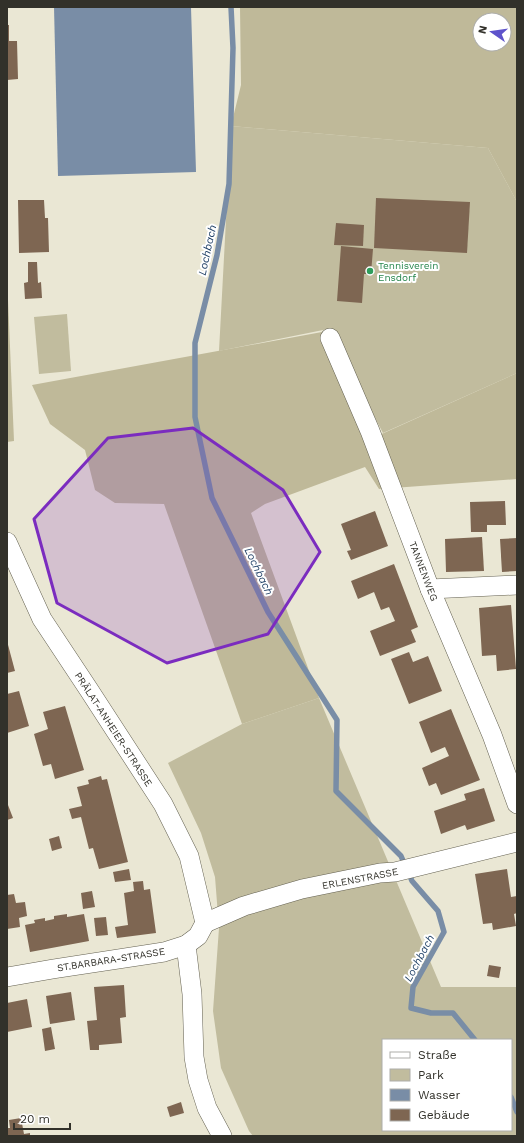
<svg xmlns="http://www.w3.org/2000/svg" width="524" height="1143" font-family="'Work Sans',sans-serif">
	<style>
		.green { fill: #c1bc9e; fill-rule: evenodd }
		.forest { fill: #bfb999; fill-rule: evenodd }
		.water { fill: #798da6 }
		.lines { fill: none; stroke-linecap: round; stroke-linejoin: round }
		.stream { stroke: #798da6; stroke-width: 5.5 }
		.building { fill: #7e6652 }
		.minor-casing { stroke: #646151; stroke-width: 20 }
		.minor { stroke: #fff; stroke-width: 19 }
		.marked { fill: #7b2cbf; fill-opacity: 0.2; stroke: #7b2cbf; stroke-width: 3; stroke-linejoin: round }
		.leisure-dot { fill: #2e9e5b; stroke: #fff; stroke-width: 1.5 }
		.labels { text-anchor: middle; stroke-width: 4; stroke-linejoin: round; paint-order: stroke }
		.leisure-label { font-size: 10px; fill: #27864d; stroke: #fff; text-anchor: start }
		.street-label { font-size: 10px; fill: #32312a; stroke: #fff }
		.water-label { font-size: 11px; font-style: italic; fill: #25456a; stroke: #fff }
	</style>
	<rect width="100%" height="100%" fill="#eae7d4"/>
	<g class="green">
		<polygon points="231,126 488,148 517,202 517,373 383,433 328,329 219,351"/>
		<polygon points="67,314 71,371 39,374 34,317"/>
		<path d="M319 698 441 987H517V1136H253L249 1131 221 1068 213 1011 219 928 215 877 201 833 168 763 242 724ZM383 1040H511V1130H383Z"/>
	</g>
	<g class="forest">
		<path d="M240 7H517V202L488 148 231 126 241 85ZM480 20H504V44H480Z"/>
		<polygon points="7,276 14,441 7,442"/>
		<polygon points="322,332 366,441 517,373 517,479 379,489 365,467 265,504 251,513 319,698 242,724 164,504 115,503 95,490 85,450 50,424 32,385"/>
	</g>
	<polygon class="water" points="54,7 191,7 196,172 58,176"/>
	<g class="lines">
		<g class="stream">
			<polyline points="231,7 233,48 229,184 217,255 195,343 195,417 212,498 268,612 337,720 336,791 401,856 412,881 438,911 444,932 413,987 411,1008 431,1013 453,1013 475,1040"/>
			<polyline points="511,1097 517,1112"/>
		</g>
	</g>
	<g class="building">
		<polygon points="7,25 9,25 9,41 17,41 18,79 7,80"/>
		<polygon points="376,198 470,202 467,253 374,248"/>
		<polygon points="18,200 44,200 45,218 48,218 49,252 19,253"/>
		<polygon points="336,223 364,225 363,246 334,245"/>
		<polygon points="341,246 373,249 371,274 364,274 362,303 337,301"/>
		<polygon points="28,262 37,262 38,283 41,282 42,298 25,299 24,283 28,282"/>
		<polygon points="505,501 506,525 487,525 487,532 471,532 470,502"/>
		<polygon points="375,511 388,546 351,560 347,551 351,550 341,524"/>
		<polygon points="482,537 484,571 446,572 445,539"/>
		<polygon points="517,538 517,571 502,572 500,539"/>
		<polygon points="394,564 418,627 411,630 416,642 380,656 370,631 395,621 389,607 381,610 374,592 358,599 351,581"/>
		<polygon points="511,605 516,669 497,671 496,655 482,656 479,608"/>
		<polygon points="7,641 15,671 7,673"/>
		<polygon points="409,652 413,662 428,656 442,691 409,704 391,659"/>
		<polygon points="19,691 29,726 7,733 7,694"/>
		<polygon points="65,706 84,770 55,779 51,764 43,766 34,734 48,729 43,712"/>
		<polygon points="451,709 480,780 441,795 436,783 429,786 422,768 449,756 445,747 431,753 419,722"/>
		<polygon points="101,776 102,780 107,779 128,862 99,869 93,848 89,849 81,817 72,819 69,809 82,806 77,787 89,784 88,780"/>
		<polygon points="484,788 495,821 467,830 465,825 441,834 434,811 466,800 464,794"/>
		<polygon points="7,805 8,805 13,818 7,820"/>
		<polygon points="59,836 62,848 52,851 49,839"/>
		<polygon points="129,869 131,880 115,882 113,872"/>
		<polygon points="507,869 511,897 517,896 517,913 514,914 516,926 493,930 492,923 483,924 475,874"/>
		<polygon points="143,881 144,890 150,889 156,933 117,938 115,927 128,925 124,893 134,891 133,882"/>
		<polygon points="92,891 95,907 83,909 81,893"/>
		<polygon points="14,894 16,903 25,902 27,916 19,918 20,927 7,929 7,895"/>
		<polygon points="67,914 67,917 84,914 89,941 30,952 25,925 35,923 34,920 45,918 45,921 54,919 54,916"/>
		<polygon points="106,917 108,935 96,936 94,918"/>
		<polygon points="489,965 501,967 499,978 487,976"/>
		<polygon points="124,985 126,1017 120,1018 122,1043 99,1045 99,1050 90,1050 87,1021 97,1020 94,987"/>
		<polygon points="71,992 75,1020 50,1024 46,996"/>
		<polygon points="27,999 32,1027 7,1032 7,1003"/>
		<polygon points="51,1027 55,1049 45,1051 42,1029"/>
		<polygon points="181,1102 184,1113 170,1117 167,1107"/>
		<polygon points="21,1118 24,1134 30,1133 30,1136 7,1136 7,1128 10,1128 9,1120"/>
	</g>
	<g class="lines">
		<g class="minor-casing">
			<g id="minor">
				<polyline points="330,338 370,431 430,589 492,735 517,804"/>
				<polyline points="7,542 42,619 89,690 163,804 189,856 205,923"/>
				<polyline points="430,589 517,585"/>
				<polyline points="205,923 244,906 302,889 380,873 395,872 517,842"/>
				<polyline points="186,945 192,994 194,1057 198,1080 207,1108 222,1136"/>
				<polyline points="7,977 53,969 164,952 186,945 198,936 205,923"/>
			</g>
		</g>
		<use href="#minor" class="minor"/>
	</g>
	<path class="marked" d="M193 428 283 490 320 552 268 634 167 663 57 603 34 519 108 438Z"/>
	<circle class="leisure-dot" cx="370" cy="271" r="4"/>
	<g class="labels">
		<g class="leisure-label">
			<text x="378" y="269">Tennisverein<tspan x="378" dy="12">Ensdorf</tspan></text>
		</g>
		<g class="street-label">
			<text transform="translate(424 571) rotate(69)" y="4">TANNENWEG</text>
			<text transform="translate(114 729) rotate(57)" y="4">PRÄLAT-ANHEIER-STRASSE</text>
			<text transform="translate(360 878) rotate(-11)" y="4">ERLENSTRASSE</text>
			<text transform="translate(111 959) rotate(-9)" y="4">ST.BARBARA-STRASSE</text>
		</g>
		<g class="water-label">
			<text transform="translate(207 250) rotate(-78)" y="4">Lochbach</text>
			<text transform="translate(259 571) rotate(64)" y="4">Lochbach</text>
			<text transform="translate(419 958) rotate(-62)" y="4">Lochbach</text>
		</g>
	</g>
	<rect width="524" height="1143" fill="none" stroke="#32312a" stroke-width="16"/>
	<rect x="382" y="1039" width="130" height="92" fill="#ffffff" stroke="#adadaa"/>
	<rect x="390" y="1052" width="20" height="6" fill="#ffffff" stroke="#adadaa"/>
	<text x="418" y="1059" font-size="12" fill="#32312a">Straße</text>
	<rect x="390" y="1069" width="20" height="12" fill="#c1bc9e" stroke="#adadaa"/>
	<text x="418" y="1079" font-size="12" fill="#32312a">Park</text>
	<rect x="390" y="1089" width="20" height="12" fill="#798da6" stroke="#adadaa"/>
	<text x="418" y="1099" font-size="12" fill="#32312a">Wasser</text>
	<rect x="390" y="1109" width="20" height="12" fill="#7e6652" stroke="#adadaa"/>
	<text x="418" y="1119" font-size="12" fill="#32312a">Gebäude</text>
	<g transform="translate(492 32) rotate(283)"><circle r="19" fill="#ffffff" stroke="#adadaa"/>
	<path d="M0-3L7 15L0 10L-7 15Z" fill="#5e53cb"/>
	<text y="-6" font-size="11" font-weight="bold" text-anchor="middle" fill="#32312a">N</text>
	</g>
	<path d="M14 1123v6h56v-6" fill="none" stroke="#32312a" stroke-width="2"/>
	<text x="20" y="1123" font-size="12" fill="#32312a" stroke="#ffffff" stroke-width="3" paint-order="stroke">20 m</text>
</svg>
